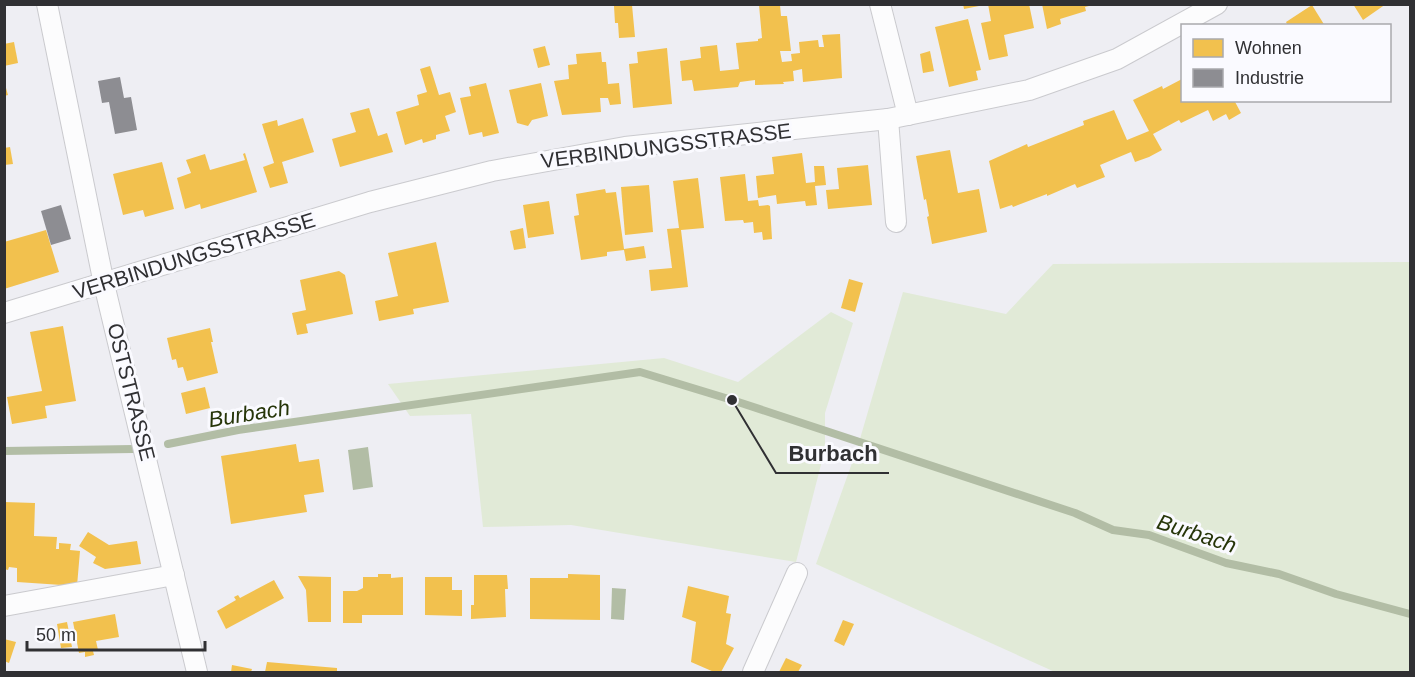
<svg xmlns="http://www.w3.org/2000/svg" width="1415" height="677" font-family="Helvetica,sans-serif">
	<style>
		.green { fill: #e1ead7 }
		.water { fill: #b2bda5 }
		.homes { fill: #f2c14e }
		.industry { fill: #8d8d92 }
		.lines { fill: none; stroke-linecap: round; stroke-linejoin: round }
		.stream { stroke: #b2bda5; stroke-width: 8 }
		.street-casing { stroke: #cacace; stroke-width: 22 }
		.street { stroke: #fcfcfd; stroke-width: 20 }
		.labels { text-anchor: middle; stroke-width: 6; stroke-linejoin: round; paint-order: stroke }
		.street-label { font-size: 21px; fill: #303033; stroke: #fafaff }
		.water-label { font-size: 22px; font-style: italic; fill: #263509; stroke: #fafaff }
		.leader { fill: none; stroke: #303033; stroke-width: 2 }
		.callout-dot { fill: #303033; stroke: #fafaff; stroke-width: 2 }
		.callout-label { font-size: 22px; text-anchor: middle; font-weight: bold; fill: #303033; stroke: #fafaff; stroke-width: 6; stroke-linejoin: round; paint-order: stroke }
	</style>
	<rect width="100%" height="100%" fill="#eeeef3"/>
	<g class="green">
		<polygon points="1410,262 1410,672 1055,672 816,564 857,449 903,292 1006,314 1053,264"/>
		<polygon points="831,312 853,323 825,413 825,449 796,562 571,525 483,527 471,414 410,416 388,384 664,358 738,382"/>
	</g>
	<g class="water">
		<polygon points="368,447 373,487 353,490 348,450"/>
		<polygon points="612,588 626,589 624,620 611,619"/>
	</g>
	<g class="homes">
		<polygon points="963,4 979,4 979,6 964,9"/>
		<polygon points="988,4 1029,4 1034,28 1004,35 1008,56 989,60 981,23 991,21"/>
		<polygon points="1042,4 1092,4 1093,5 1085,7 1086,11 1060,19 1061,24 1047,29"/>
		<polygon points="1353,4 1386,4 1363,20"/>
		<polygon points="632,5 635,37 619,38 618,23 615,23 614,6"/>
		<polygon points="759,5 780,5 781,16 787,16 791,51 780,51 782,62 792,61 791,54 800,53 799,42 818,40 819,47 824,47 822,35 840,34 842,78 803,82 802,69 793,71 794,81 783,82 784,84 755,85 755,80 740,82 738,87 694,91 692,80 682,81 680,61 701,58 700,47 717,45 720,71 739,69 736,43 758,41 758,39 762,38"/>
		<polygon points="1312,5 1325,26 1288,26 1286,22"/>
		<polygon points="968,19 981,70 976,71 978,80 949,87 935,27"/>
		<polygon points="14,42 18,63 4,66 4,44"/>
		<polygon points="545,46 550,65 538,68 533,49"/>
		<polygon points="667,48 672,104 633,108 629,64 638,63 637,52"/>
		<polygon points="930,51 934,71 923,73 920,54"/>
		<polygon points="601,52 602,62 606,62 608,84 619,83 621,104 610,105 608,98 600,98 601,112 562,115 554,81 569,79 568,65 577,64 576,54"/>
		<polygon points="430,66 439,95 450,92 456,112 445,116 450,131 436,135 436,139 423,143 422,139 405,145 396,112 419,105 417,95 427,92 420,69"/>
		<polygon points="1182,79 1182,100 1234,100 1241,113 1229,120 1226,114 1213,121 1208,110 1181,123 1179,120 1153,134 1162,150 1149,157 1135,162 1131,152 1100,165 1105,177 1077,188 1075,184 1047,196 1047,194 1013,207 1012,205 1000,209 989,161 1027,144 1028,147 1084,125 1083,121 1114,110 1127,140 1149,131 1133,100 1162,86 1163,89"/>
		<polygon points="4,81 8,95 4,96"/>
		<polygon points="486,83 499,133 483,137 482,132 469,135 460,98 471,96 469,87"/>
		<polygon points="541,83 548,116 532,120 528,126 517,123 509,90"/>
		<polygon points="369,108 378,136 387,133 393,152 340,167 332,139 356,132 350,113"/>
		<polygon points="303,118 314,152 282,162 288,183 270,188 263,167 274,163 262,124 277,120 278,126"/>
		<polygon points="10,147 13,164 4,165 4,148"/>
		<polygon points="950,150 958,193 979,189 987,232 932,244 927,217 929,216 926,199 924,200 916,156"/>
		<polygon points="245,153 257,192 201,209 200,204 185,209 177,178 191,173 186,160 205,154 210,170 245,160 243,154"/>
		<polygon points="802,153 806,183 815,182 814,166 824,166 826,185 815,186 817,205 806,206 805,201 777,204 776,195 758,198 756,176 774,174 772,157"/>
		<polygon points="162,162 174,209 145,217 143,210 123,215 113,174"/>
		<polygon points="868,165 872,205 828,209 826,190 839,189 837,168"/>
		<polygon points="745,174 748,201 758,200 759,206 768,205 770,206 772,239 763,240 762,232 754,233 753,222 744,223 743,220 725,221 720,177"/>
		<polygon points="698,178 704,228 681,230 688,287 651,291 649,270 672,268 667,229 679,228 673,181"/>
		<polygon points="649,185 653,232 625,235 621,187"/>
		<polygon points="605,189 606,193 616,192 624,249 644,246 646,258 626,261 624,250 607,252 607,256 581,260 574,216 579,215 576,194"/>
		<polygon points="549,201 554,234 528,238 523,205"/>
		<polygon points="523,228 526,248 514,250 510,231"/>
		<polygon points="46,230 59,272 4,289 4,242"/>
		<polygon points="436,242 449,302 413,309 414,314 379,321 375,301 398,296 388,253"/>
		<polygon points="339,271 345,275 353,314 306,324 308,333 297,335 292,313 306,310 300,280"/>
		<polygon points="849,279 863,283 855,312 841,308"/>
		<polygon points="63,326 76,401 45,406 47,418 12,424 7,397 42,391 30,332"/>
		<polygon points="210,328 213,342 211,342 218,373 187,381 183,367 178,368 176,359 172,360 167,338"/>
		<polygon points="205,387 210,408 186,414 181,393"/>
		<polygon points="296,444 299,462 319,459 324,492 304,495 307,512 231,524 221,456"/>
		<polygon points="4,502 35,503 34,536 57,537 56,549 59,549 59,543 71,544 70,550 80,551 77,586 17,582 17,568 9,567 8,570 4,569"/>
		<polygon points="88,532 109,545 137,541 141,564 105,569 93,563 96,557 79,546"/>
		<polygon points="378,574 391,574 391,578 403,577 403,615 362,615 362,623 343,623 343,591 357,591 363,588 363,577 378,577"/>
		<polygon points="568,574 600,575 600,620 530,619 530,578 568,578"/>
		<polygon points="474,575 507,575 508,589 505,589 506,617 471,619 471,605 474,605"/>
		<polygon points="298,576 331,577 331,622 308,622 306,590"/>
		<polygon points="425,577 452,577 452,590 462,590 462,616 425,615"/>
		<polygon points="274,580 284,598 226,629 217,611 236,600 234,597 238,595 240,598"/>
		<polygon points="688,586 729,596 726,613 731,614 726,644 734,648 721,672 714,672 691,662 696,622 682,617"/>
		<polygon points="115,614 119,637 96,641 98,650 93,651 94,655 85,657 85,652 79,653 73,622"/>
		<polygon points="843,620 854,624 844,646 834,641"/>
		<polygon points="67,622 72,647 61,648 57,624"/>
		<polygon points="4,639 16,642 9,663 4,661"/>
		<polygon points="786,658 802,665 798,672 779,672"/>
		<polygon points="267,662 337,668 337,672 265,672"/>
		<polygon points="232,665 252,669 251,672 231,672"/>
	</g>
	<g class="industry">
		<polygon points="120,77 124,98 131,97 137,130 115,134 109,102 102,103 98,81"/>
		<polygon points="61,205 71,239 51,245 41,211"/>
	</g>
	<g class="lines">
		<g class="stream">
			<polyline points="168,444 238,430 640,372 732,400 1075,513 1113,530 1149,535 1226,563 1279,574 1336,594 1410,614"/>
			<polyline points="4,451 133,449"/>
		</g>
		<g class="street-casing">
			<g id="street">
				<polyline points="47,4 104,284 197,672"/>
				<polyline points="880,4 908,115"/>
				<polyline points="888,119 896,222"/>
				<polyline points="4,313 370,202 492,171 625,147 888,119 1029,90 1117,59 1217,4"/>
				<polyline points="4,606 174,575"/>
				<polyline points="753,672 797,573"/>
			</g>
		</g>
		<use href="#street" class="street"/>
	</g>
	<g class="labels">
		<g class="street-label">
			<text transform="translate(666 146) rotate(-7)" y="7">VERBINDUNGSSTRASSE</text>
			<text transform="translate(194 256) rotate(-17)" y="7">VERBINDUNGSSTRASSE</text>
			<text transform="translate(131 392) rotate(76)" y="7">OSTSTRASSE</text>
		</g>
		<g class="water-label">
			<text transform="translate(249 413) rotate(-9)" y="8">Burbach</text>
			<text transform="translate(1197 533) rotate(18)" y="8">Burbach</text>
		</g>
	</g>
	<path class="leader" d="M732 400L776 473H889"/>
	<circle class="callout-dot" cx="732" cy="400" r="6"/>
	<g class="callout-label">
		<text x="833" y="461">Burbach</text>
	</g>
	<rect width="1415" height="677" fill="none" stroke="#303033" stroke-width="12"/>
	<rect x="1181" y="24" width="210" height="78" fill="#fafaff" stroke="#a9a9ad" stroke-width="1.5"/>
	<rect x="1193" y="39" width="30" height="18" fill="#f2c14e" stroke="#a9a9ad" stroke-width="1.5"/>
	<text x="1235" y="54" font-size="18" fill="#303033">Wohnen</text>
	<rect x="1193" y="69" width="30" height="18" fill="#8d8d92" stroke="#a9a9ad" stroke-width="1.5"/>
	<text x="1235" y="84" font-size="18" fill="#303033">Industrie</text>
	<path d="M27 641v9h178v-9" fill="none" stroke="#303033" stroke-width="3"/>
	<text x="36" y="641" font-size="18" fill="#303033" stroke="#fafaff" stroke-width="4.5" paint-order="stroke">50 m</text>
</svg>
